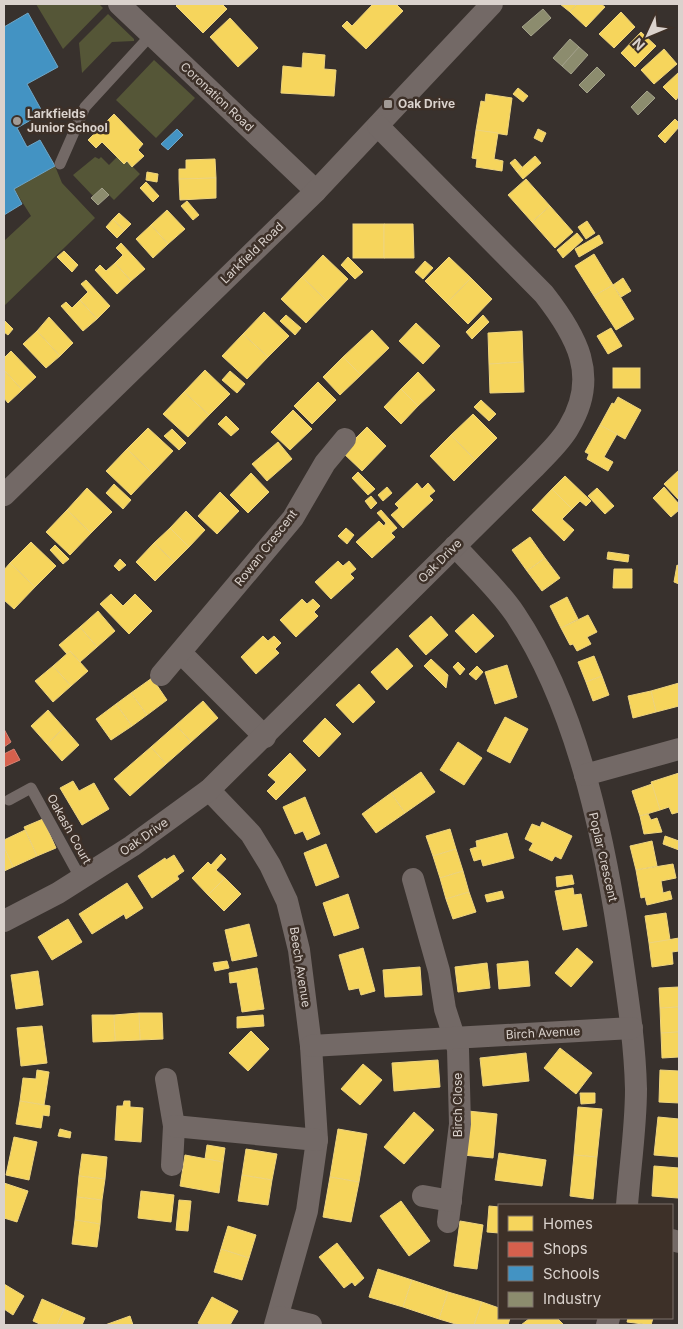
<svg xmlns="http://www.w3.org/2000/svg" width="683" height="1329" font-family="Inter,sans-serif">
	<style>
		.green { fill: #555637 }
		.homes { fill: #f6d55c; stroke: #eed47e }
		.shops { fill: #d6604d; stroke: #d78273 }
		.schools { fill: #4393c3; stroke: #70a6c6 }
		.industry { fill: #8c8c6e; stroke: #a3a18a }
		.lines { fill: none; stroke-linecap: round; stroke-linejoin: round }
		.service { stroke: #736966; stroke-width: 11 }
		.minor { stroke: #736966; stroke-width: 22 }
		.poi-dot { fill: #a19a95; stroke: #3d3028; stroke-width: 2 }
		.labels { text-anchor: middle; stroke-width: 5; stroke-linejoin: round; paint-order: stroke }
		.street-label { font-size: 12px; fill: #dad2cd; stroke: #3d3028 }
		.poi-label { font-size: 12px; font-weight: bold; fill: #dad2cd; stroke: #3d3028; text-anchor: start }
	</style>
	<rect width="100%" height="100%" fill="#38312d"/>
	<g class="green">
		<polygon points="36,4 99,4 103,8 63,49"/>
		<polygon points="108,14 134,39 134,41 112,42 82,73 79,43"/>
		<polygon points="154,60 195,98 156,138 116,100"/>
		<polygon points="95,157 99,159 101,157 109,165 117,157 124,164 127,161 140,174 114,200 102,188 93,196 73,175"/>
		<polygon points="55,166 62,183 95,218 4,306 4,241 31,216 14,189"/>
	</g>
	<g class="homes">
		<polygon points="178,4 222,4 227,9 203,33 176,6"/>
		<polygon points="373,4 396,4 403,11 366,49 342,26 347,21 352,26"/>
		<polygon points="560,4 577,4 570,12"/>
		<polygon points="577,4 601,4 605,7 586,27 570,12"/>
		<polygon points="621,12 635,27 614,48 599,34"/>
		<polygon points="230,18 258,48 238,67 210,37"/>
		<polygon points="641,32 656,46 635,67 621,53"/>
		<polygon points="664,49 677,64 654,84 641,70"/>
		<polygon points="303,53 325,55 324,69 336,70 334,96 281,93 283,66 302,68"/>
		<polygon points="679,72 679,96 676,100 663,87"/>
		<polygon points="518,88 528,96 523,102 513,94"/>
		<polygon points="486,94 512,98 507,135 476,130 481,101 485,102"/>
		<polygon points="114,114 143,144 138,150 144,156 132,167 127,161 124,164 102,142 96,148 88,140"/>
		<polygon points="675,119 679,123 679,127 665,143 658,136"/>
		<polygon points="538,129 546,133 542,142 534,138"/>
		<polygon points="476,130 498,133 494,159 503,161 502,171 476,167 477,159 472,158"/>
		<polygon points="535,156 541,163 523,179 517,172"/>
		<polygon points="215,159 216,178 179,179 179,169 186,169 186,160"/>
		<polygon points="515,159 522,167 517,172 510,163"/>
		<polygon points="147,172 158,174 157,182 146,180"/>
		<polygon points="216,178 216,198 180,200 179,179"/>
		<polygon points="526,179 550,206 532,222 508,195"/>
		<polygon points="146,182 159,196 153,202 140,188"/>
		<polygon points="187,201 199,215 193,220 181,206"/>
		<polygon points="550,206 573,232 555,248 532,222"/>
		<polygon points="167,210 185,229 168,244 151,225"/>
		<polygon points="119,213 131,224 124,231 113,219"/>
		<polygon points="113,219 124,231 117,238 106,227"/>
		<polygon points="587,221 595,233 586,239 578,227"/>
		<rect x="353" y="224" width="31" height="34"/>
		<polygon points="384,224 413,224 414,258 384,258"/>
		<polygon points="151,225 168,244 153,258 136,239"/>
		<polygon points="577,233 583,240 563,258 557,250"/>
		<polygon points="599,235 603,243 579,257 575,249"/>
		<polygon points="121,243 145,269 131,281 115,263 123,255 116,248"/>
		<polygon points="64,251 78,265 72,272 57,257"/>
		<polygon points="594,254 613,285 594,296 575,266"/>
		<polygon points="323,255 348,279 327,301 302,277"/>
		<polygon points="348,257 363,272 355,279 341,265"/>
		<polygon points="449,257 471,278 447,303 425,281"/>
		<polygon points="425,261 433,268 423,279 415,272"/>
		<polygon points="115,263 131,281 117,294 95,270 100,265 106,271"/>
		<polygon points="302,277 327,301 306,323 281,299"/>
		<polygon points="471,278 492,299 468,324 447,303"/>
		<polygon points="623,278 631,291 621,297 613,285"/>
		<polygon points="86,280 110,306 97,319 80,300 88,292 81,284"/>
		<polygon points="613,285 634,319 616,330 594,296"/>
		<polygon points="80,300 97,319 83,331 61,306 66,302 72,308"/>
		<polygon points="264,312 289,336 268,357 243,334"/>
		<polygon points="286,315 301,328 295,335 280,321"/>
		<polygon points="483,315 489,322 472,339 466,332"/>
		<polygon points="49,317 73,343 60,356 37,331"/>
		<polygon points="4,320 13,329 8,335 4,332"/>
		<polygon points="416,323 440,346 423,364 399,341"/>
		<polygon points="611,328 622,346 608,354 597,336"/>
		<polygon points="372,330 389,348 361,375 343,357"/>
		<polygon points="37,331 60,356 46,368 23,344"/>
		<polygon points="522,331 523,362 489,364 488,333"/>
		<polygon points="243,334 268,357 247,379 222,356"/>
		<polygon points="11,351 36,377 22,390 4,370 4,358"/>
		<polygon points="343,357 361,375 340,395 323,377"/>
		<polygon points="523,362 524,392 490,393 489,364"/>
		<rect x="613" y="368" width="27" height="20"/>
		<polygon points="205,370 230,394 209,415 184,392"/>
		<polygon points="5,371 22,390 8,403 4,398"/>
		<polygon points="230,371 245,384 237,393 222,380"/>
		<polygon points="418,372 435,390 418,406 401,389"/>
		<polygon points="318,382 336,400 312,424 294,406"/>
		<polygon points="401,389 418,406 401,424 384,407"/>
		<polygon points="184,392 209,415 188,437 163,414"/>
		<polygon points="618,397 641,410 625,439 600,425 612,403 614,404"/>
		<polygon points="481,400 496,414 489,421 474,407"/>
		<polygon points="293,410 312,429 290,450 271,432"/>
		<polygon points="473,414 497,438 475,460 451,435"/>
		<polygon points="226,416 239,429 231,436 218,424"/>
		<polygon points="600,425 617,434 604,457 613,462 608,471 587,459 589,454 585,452"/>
		<polygon points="367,427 386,446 362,471 342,452"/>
		<polygon points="148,428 173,451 152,473 127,449"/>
		<polygon points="172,429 186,443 179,450 164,436"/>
		<polygon points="451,435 475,460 454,481 430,456"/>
		<polygon points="278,442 292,459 267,481 252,464"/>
		<polygon points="127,449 152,473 131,495 106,471"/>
		<polygon points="679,470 679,498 678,499 664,484"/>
		<polygon points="358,472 375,489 368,495 352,478"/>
		<polygon points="251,473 269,492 248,513 230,495"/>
		<polygon points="565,476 591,501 586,506 580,501 572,509 552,489"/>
		<polygon points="417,483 422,489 428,483 435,491 429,496 433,500 403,528 391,515 399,508 395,504"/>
		<polygon points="114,484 131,500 123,509 106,493"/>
		<polygon points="387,487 392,493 383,501 378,495"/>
		<polygon points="664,487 679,504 679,510 671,517 653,498"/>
		<polygon points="87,488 112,512 91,533 67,510"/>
		<polygon points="597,488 614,506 605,514 588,496"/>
		<polygon points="552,489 572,509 562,519 574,530 564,541 532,510"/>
		<polygon points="220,492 239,511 217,534 198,516"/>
		<polygon points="371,496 377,503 371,509 365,501"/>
		<polygon points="67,510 91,533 70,555 46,532"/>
		<polygon points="381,510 397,528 391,533 395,537 372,558 356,542 379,521 384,526 386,523 377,513"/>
		<polygon points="186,511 205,530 189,547 170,528"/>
		<polygon points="170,528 189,547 174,562 154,543"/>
		<polygon points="346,528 354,535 347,544 338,536"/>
		<polygon points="530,537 545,558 527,571 512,550"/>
		<polygon points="31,542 56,566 35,587 10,563"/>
		<polygon points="154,543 174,562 155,581 136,562"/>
		<polygon points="55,545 69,559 63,564 50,550"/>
		<polygon points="608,552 629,555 628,562 607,559"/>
		<polygon points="545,558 560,578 542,591 527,571"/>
		<polygon points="120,559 126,565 119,571 114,566"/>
		<polygon points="338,561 343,566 349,561 356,569 350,574 354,578 331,599 315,582"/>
		<polygon points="10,563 35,587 14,609 4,600 4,570"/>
		<polygon points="677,565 679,566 679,584 674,582"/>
		<polygon points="614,569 632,569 632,588 613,588"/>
		<polygon points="111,594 123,606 135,594 152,611 129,634 100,604"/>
		<polygon points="567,597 578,619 561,628 550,606"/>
		<polygon points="302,599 307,604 313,599 320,606 314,612 318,616 296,637 280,620"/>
		<polygon points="98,611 115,631 97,647 80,627"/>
		<polygon points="473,614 494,636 476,653 455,631"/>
		<polygon points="588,615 597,632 587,637 591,644 577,651 573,644 570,645 561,628"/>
		<polygon points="431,616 448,635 426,655 409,636"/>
		<polygon points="80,627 97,647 80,662 70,651 67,654 59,645"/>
		<polygon points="263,636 268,641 274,636 281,643 275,649 279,653 256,674 241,657"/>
		<polygon points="397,648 413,666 387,690 371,672"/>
		<polygon points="70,651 88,671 71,686 53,666"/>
		<polygon points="594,656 602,676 586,682 578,662"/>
		<polygon points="431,659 448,675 446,688 424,666"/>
		<polygon points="458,662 465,669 460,675 453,667"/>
		<polygon points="507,665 517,697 495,704 485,672"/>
		<polygon points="53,666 71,686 53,702 35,681"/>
		<polygon points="477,666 483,672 476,680 469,674"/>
		<polygon points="602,676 609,695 593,701 586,682"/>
		<polygon points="152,678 167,700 147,715 131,693"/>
		<polygon points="679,683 679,706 656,712 651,691"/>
		<polygon points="359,684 375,702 353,723 336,705"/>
		<polygon points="651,691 656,712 633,718 628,696"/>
		<polygon points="131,693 147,715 132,726 116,704"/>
		<polygon points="203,701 218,718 191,742 176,725"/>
		<polygon points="116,704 132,726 111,740 96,719"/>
		<polygon points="48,710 64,728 47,744 31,726"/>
		<polygon points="505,717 528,729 510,763 487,751"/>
		<polygon points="325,718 341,734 319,757 303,741"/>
		<polygon points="176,725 191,742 166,764 151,747"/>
		<polygon points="64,728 79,745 62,761 47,744"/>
		<polygon points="458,742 482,758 464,785 440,770"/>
		<polygon points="151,747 166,764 130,796 114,779"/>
		<polygon points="290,753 306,770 276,800 267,791 276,782 268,775"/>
		<polygon points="421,772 435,792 405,813 391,793"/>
		<polygon points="679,773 679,812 672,814 669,807 660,810 651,782"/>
		<polygon points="73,781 79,791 94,783 109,809 82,825 60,788"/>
		<polygon points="652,784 660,810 640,816 632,791"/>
		<polygon points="391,793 405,813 376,833 362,814"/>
		<polygon points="305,797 320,834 307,840 303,831 295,834 283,807"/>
		<polygon points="648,814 651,820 657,818 662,832 644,834 640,816"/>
		<polygon points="43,819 56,848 37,856 24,827"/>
		<polygon points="542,822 572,836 561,859 555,856 552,861 529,850 533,843 525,839 532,824 540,827"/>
		<polygon points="450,829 456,849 433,856 426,836"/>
		<polygon points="25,830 37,856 13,867 4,847 4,840"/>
		<polygon points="507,833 514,858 483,866 481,859 474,861 470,849 477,847 476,841"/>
		<polygon points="665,836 679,841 679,850 663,844"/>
		<polygon points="652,841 657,866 636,870 630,846"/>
		<polygon points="326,844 339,877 316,886 304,853"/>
		<polygon points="4,847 13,867 4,871"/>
		<polygon points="456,849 463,871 440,878 433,856"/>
		<polygon points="221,854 226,859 216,870 225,878 208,895 192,878 208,862 211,865"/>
		<polygon points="174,855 184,871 177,876 179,879 152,898 138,876 165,858 166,860"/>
		<polygon points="673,864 676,878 661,881 663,893 670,891 672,899 647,905 645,897 641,898 636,870"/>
		<polygon points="463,871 469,892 446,899 440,878"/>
		<polygon points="572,875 574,884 557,887 556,877"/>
		<polygon points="225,878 241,894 224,911 208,895"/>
		<polygon points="127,883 143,908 126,919 124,914 92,934 79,914"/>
		<polygon points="573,888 574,895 581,894 587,926 563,930 555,891"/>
		<polygon points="502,891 504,898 487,902 485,895"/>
		<polygon points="469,892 476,912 453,919 446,899"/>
		<polygon points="348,894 359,928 334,936 323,903"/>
		<polygon points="666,913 670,940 649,943 645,916"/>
		<polygon points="68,919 82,942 52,960 38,937"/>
		<polygon points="249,924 257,956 232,961 225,930"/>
		<polygon points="679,938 679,951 672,952 673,964 652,967 649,943"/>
		<polygon points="363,948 375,991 361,995 359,988 349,990 339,955"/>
		<polygon points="577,948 593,962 571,987 555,973"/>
		<polygon points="227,961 229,968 215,971 213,963"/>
		<polygon points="528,961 530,986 499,989 497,964"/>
		<polygon points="487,963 490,988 458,992 455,967"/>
		<polygon points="420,967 422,995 385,997 383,970"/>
		<polygon points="257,968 264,1009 242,1012 237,982 230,983 229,973"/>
		<polygon points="38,971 43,1005 16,1009 11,975"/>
		<polygon points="679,987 679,1007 660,1008 659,988"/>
		<polygon points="679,1007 679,1032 661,1033 660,1008"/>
		<polygon points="139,1013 162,1013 163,1039 140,1040"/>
		<polygon points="139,1013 140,1040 115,1041 114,1015"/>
		<polygon points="92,1015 114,1015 115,1041 93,1042"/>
		<polygon points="263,1015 264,1026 237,1028 237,1017"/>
		<polygon points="42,1026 47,1063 21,1066 17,1028"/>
		<polygon points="251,1031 269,1049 248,1071 229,1053"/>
		<polygon points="679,1032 679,1057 662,1058 661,1033"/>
		<polygon points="560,1048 592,1073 576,1094 544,1068"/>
		<polygon points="526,1053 529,1081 483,1086 480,1058"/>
		<polygon points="438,1060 440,1087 394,1091 392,1063"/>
		<polygon points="363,1064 382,1080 360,1105 341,1089"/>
		<polygon points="37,1070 49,1072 44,1105 20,1101 23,1078 36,1079"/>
		<polygon points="660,1070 679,1071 679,1103 659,1102"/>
		<polygon points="580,1093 595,1093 595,1103 581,1104"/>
		<polygon points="20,1101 50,1106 49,1116 43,1115 41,1128 16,1124"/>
		<polygon points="124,1101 130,1101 130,1107 143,1108 141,1142 115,1140 117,1106 123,1106"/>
		<polygon points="578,1107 602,1109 597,1157 574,1155"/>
		<polygon points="468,1111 497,1114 493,1158 463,1155"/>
		<polygon points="414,1112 434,1130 404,1164 384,1147"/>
		<polygon points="658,1117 679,1119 679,1157 654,1155"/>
		<polygon points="60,1129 71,1132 70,1138 58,1136"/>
		<polygon points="338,1129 367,1134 359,1182 330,1177"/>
		<polygon points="14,1137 37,1142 29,1180 6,1175"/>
		<polygon points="207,1145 225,1148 223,1162 205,1159"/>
		<polygon points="246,1149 277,1154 272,1180 242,1175"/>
		<polygon points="499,1153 546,1160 542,1186 495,1180"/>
		<polygon points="82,1154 107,1157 105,1179 79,1176"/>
		<polygon points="185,1155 223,1162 219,1193 180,1186"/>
		<polygon points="574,1155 597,1157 593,1199 570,1196"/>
		<polygon points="654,1166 679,1168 678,1198 652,1196"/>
		<polygon points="242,1175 272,1180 268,1205 238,1201"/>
		<polygon points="79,1176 105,1179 102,1200 77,1197"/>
		<polygon points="330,1177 359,1182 351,1222 323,1217"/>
		<polygon points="4,1183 28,1191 17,1222 4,1218"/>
		<polygon points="141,1191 174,1195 171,1222 138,1218"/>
		<polygon points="77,1197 102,1200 100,1224 75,1220"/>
		<polygon points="179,1200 191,1201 188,1231 176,1230"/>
		<polygon points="401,1201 430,1241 409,1256 380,1216"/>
		<polygon points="489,1206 499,1207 499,1233 487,1232"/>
		<polygon points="75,1220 100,1224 97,1247 72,1244"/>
		<polygon points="460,1221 483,1225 477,1269 454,1266"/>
		<polygon points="228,1226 256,1235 249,1258 221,1249"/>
		<polygon points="337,1243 364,1278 355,1286 352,1282 344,1288 319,1257"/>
		<polygon points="221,1249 249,1258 242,1280 214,1272"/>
		<polygon points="378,1269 412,1280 403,1307 369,1297"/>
		<polygon points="412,1280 448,1292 439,1319 403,1307"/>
		<polygon points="4,1284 24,1296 13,1315 4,1309"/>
		<polygon points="448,1292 482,1302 474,1325 459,1325 439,1319"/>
		<polygon points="212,1297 238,1311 230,1325 202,1325 198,1323"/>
		<polygon points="42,1299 64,1309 57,1325 42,1325 33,1321"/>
		<polygon points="482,1302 499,1308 499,1318 510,1318 508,1325 474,1325"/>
		<polygon points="64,1309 85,1318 82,1325 57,1325"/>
		<polygon points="130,1316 133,1325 105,1325"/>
		<polygon points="530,1318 557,1318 564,1325 521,1325"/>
		<polygon points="628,1318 653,1318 651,1325 627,1322"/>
	</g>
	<g class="shops">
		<polygon points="4,729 11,742 4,747"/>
		<polygon points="14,749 20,760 4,767 4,754"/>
	</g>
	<g class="schools">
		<polygon points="28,13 58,67 27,84 43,113 17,128 27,147 40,140 55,166 14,189 22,204 4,215 4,27"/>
		<polygon points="177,129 183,135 168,150 161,144"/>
	</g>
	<g class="industry">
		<polygon points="543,9 551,18 531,36 522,27"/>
		<polygon points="570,39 579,47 562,66 553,58"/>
		<polygon points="579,47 588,55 571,74 562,66"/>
		<polygon points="597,67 605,75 587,93 579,85"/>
		<polygon points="647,91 655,98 638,115 631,107"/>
		<polygon points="102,188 109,195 98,205 91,198"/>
	</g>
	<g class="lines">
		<g class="service">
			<polyline points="60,164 85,107 151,35"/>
			<polyline points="9,800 31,788 81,879"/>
		</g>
		<g class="minor">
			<polyline points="119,4 316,191"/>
			<polyline points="4,495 316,191 492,4"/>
			<path d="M455 546C475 568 499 590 515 614 580 711 607 851 623 965 629 1006 635 1047 636 1089 636 1127 630 1167 627 1205"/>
			<polyline points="181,653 265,737"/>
			<polyline points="161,675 293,518 325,463 345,439"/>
			<polyline points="585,775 679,749"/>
			<polyline points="209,790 251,834 270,865 287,901 299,950 311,1046 317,1140 307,1211 275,1325"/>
			<polyline points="413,879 439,971 445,1009 458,1049 460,1124 448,1222"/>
			<path d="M4 921 58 893 132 846 209 790 534 468C546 455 561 442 569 427 600 376 576 335 544 294L378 126"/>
			<polyline points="311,1046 632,1028"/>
			<polyline points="166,1079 174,1126 172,1165"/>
			<polyline points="174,1126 317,1140"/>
			<polyline points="423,1196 451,1201"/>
			<polyline points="672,1240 679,1242"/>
			<polyline points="279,1317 311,1325"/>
			<polyline points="607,1325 609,1318"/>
		</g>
	</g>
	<g class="poi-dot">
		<rect x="383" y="99" width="10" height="10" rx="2.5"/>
		<circle cx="17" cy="121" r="5"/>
	</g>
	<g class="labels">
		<g class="street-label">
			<text transform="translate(217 97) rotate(43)" y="4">Coronation Road</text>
			<text transform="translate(252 253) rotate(-44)" y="4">Larkfield Road</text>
			<text transform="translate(266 548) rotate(-52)" y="4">Rowan Crescent</text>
			<text transform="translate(440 561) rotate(-45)" y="4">Oak Drive</text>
			<text transform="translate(69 829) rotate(61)" y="4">Oakash Court</text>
			<text transform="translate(144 837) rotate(-35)" y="4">Oak Drive</text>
			<text transform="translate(603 857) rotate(77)" y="4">Poplar Crescent</text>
			<text transform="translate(300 967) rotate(81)" y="4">Beech Avenue</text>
			<text transform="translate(543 1033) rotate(-3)" y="4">Birch Avenue</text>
			<text transform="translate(458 1105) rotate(-90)" y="4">Birch Close</text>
		</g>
		<g class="poi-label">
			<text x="398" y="108">Oak Drive</text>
			<text x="27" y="118">Larkfields<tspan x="27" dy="14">Junior School</tspan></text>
		</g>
	</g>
	<rect width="683" height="1329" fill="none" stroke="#dad2cd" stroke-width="10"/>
	<rect x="498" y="1204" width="175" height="115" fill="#3d3028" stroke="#7c716a"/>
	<rect x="508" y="1216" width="25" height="15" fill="#f6d55c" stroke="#7c716a"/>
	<text x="543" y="1229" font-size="15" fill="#dad2cd">Homes</text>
	<rect x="508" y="1242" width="25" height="15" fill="#d6604d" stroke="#7c716a"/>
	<text x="543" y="1254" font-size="15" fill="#dad2cd">Shops</text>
	<rect x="508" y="1266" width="25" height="15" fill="#4393c3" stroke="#7c716a"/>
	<text x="543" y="1279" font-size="15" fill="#dad2cd">Schools</text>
	<rect x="508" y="1292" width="25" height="15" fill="#8c8c6e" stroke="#7c716a"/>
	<text x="543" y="1304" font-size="15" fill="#dad2cd">Industry</text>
	<g transform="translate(648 35) rotate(226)" stroke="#3d3028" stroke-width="4" paint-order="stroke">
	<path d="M0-4L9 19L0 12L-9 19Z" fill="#dad2cd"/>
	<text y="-8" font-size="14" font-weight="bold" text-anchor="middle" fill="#dad2cd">N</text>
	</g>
</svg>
